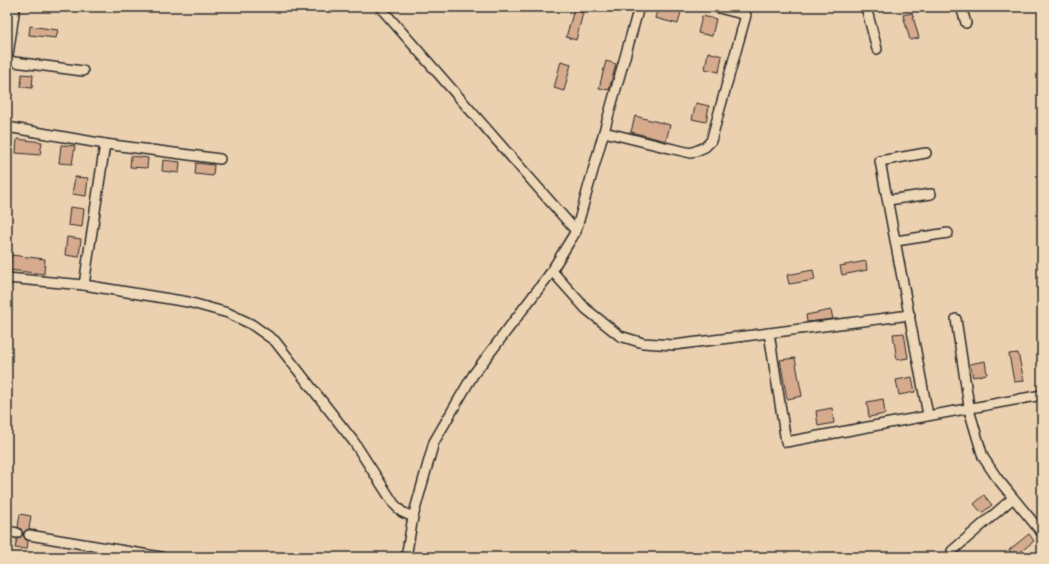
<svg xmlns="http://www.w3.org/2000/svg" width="1049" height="564" font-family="Dekko,sans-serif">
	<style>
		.building { fill: #d6aa8d; stroke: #2b2b2b }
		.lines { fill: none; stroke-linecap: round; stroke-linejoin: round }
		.minor-casing { stroke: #2b2b2b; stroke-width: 12 }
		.minor { stroke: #eed8b7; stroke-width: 9 }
	</style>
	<rect width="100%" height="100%" fill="#ecd1b0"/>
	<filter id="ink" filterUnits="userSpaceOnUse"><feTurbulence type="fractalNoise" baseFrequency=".025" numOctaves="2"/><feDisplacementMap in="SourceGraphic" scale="8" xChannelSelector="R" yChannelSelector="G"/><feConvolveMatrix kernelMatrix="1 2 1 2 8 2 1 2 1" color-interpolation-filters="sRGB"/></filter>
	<g filter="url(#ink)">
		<g class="building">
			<polygon points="658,7 681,12 678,24 655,18"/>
			<polygon points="574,10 583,13 576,40 566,37"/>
			<polygon points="912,13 919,38 910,40 903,15"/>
			<polygon points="702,16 716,19 712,36 698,33"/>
			<polygon points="30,26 58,30 56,38 29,35"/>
			<polygon points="708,52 722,56 719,72 705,69"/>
			<polygon points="561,61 571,64 564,91 554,88"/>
			<polygon points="606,61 616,64 609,90 599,88"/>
			<polygon points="22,74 33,75 32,88 21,87"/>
			<polygon points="696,103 709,106 706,122 692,119"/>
			<polygon points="635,116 670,125 666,141 631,132"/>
			<polygon points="17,139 42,142 40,155 16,153"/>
			<polygon points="61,145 75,146 72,164 59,163"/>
			<polygon points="131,156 148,158 147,168 130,167"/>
			<polygon points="163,160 180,162 179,173 162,171"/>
			<polygon points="196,163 214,165 213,176 195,174"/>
			<polygon points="75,177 88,178 86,196 72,194"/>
			<polygon points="70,207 84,209 82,227 68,225"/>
			<polygon points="67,237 81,239 79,257 65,255"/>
			<polygon points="11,255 45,259 44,274 9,270"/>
			<polygon points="866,261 867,270 842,275 840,266"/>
			<polygon points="813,270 815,280 789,284 787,275"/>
			<polygon points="831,310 833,319 807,322 806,315"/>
			<polygon points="904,333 908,358 897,360 893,334"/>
			<polygon points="1018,353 1024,381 1014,382 1009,354"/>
			<polygon points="795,358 802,396 787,399 780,360"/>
			<polygon points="985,361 987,374 973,377 970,364"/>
			<polygon points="912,377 915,392 899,395 896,380"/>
			<polygon points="883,399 885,414 869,417 867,402"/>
			<polygon points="832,408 834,423 818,426 816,411"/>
			<polygon points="984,495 992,505 982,513 974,504"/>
			<polygon points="20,514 31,516 29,529 25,531 23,534 25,539 28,541 27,549 15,548 17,539 21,537 23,534 21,529 18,527"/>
			<polygon points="1029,534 1034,541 1014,557 1009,550"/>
		</g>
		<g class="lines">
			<g class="minor-casing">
				<g id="minor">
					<polyline points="380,7 576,231"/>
					<polyline points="866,7 877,49"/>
					<polyline points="961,7 966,23"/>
					<polyline points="7,61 83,71"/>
					<polyline points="7,62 15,7"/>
					<polyline points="7,127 105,144 220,159"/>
					<polyline points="604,132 665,147 691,153 705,147 711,141 746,15 715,7"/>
					<polyline points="926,153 880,161 928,415"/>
					<polyline points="888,200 931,194"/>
					<polyline points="896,241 948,233"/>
					<polyline points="552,271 586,309 620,336 643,343 674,345 910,315"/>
					<polyline points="7,278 84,285 188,302 228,313 251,324 275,341 354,442 394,504 402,512 413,517"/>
					<polyline points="84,285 105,144"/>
					<polyline points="956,319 970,413 983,457 997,478 1042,533"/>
					<polyline points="769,333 786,442 1042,395"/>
					<polyline points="7,531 17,533"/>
					<polyline points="29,535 161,557"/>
					<polyline points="952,551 1013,498"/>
					<polyline points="406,557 413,517 434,442 473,375 549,275 576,231 639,7"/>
				</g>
			</g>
			<use href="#minor" class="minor"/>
		</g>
	</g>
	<rect width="1049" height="564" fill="none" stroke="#eed8b7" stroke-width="24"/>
	<rect x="12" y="12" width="1025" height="540" fill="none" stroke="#2b2b2b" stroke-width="1.5" filter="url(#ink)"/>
</svg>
